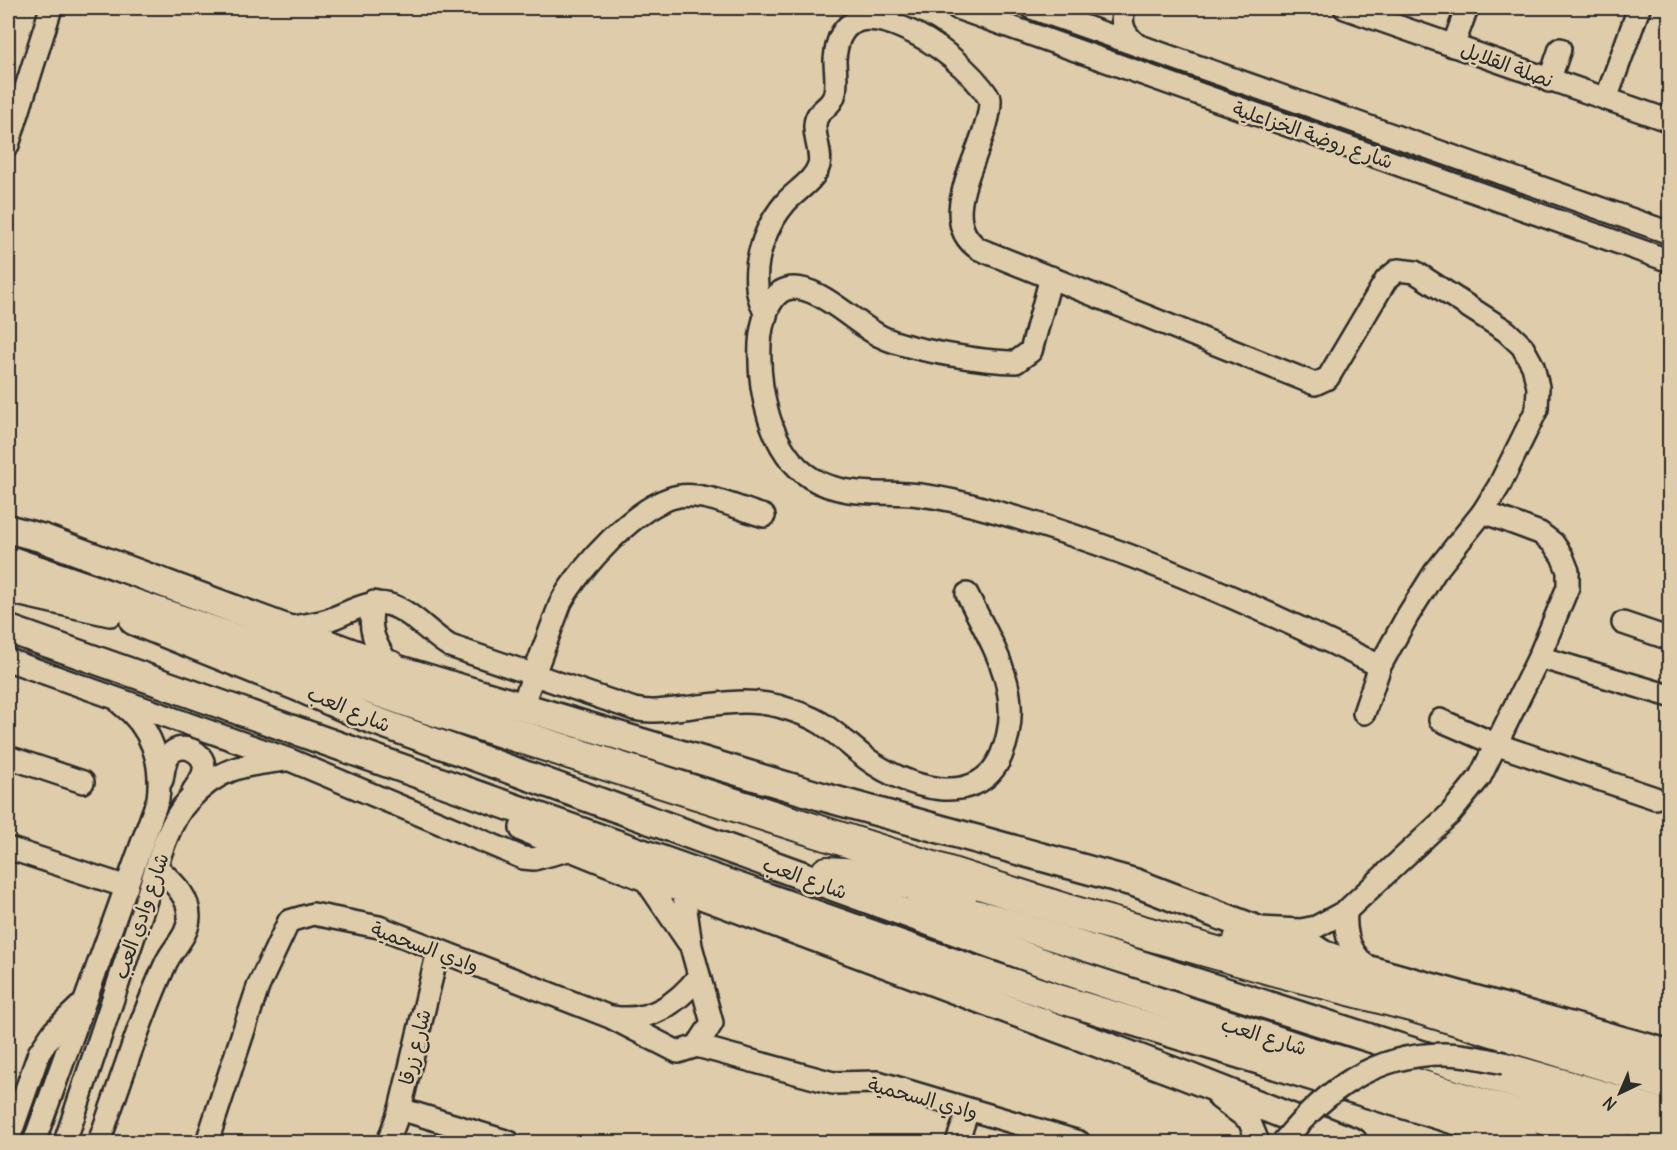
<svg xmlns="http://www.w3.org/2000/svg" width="1677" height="1150" font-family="Delius,'Playpen Sans Arabic',sans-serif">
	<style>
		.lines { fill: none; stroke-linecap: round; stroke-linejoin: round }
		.minor-casing { stroke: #2b2b2b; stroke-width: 26 }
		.major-casing { stroke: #2b2b2b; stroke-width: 32 }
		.highway-casing { stroke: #2b2b2b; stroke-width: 36 }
		.minor { stroke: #deccaa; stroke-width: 21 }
		.major { stroke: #deccaa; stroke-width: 27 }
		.highway { stroke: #deccaa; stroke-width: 32 }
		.minor-bridge-casing { stroke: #2b2b2b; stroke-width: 26; stroke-linecap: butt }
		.minor-bridge { stroke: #deccaa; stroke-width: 21 }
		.labels { text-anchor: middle; stroke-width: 5; stroke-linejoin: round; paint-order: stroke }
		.street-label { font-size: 20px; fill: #2b2b2b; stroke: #deccaa }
	</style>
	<rect width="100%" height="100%" fill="#deccaa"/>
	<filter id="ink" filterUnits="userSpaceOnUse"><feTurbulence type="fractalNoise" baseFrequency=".0167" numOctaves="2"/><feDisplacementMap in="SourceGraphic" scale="12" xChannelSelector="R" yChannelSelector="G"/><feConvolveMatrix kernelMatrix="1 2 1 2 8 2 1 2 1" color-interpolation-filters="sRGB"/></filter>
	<g filter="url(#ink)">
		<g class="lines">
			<g class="minor-casing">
				<g id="minor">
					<polyline points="957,8 1670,261"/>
					<polyline points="1032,8 1670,233"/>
					<path d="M1124 8C1120 23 1123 33 1135 43"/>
					<polyline points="1345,8 1670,121"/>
					<polyline points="1453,46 1467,8"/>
					<polyline points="1549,81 1560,49"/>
					<polyline points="1606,99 1639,8"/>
					<polyline points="8,145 51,8"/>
					<path d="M1051 277 1031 351 1016 362C985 362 907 350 880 336 855 324 815 281 787 289 768 294 761 326 760 343 758 389 769 451 811 478 843 498 884 491 920 495 945 498 969 504 993 511 1131 549 1252 604 1380 666"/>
					<path d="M766 316C763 307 757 296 757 286 754 256 767 224 786 202 797 190 814 181 819 165 822 154 814 137 815 125 816 109 830 109 834 96 838 85 835 71 835 60 838 14 868 13 903 28 935 41 971 70 990 99 992 143 930 217 979 249L1315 384 1328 378 1386 280 1398 270 1415 272 1506 331 1522 346 1533 366 1538 387 1537 409 1499 486 1483 512 1435 572 1408 615 1380 666 1364 713"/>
					<path d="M374 602C366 629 376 646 390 667"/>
					<polyline points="1623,623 1670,639"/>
					<path d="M286 628C300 626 314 624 328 620 352 612 372 595 398 608 417 617 431 635 450 646L634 709C651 713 666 710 684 708 715 704 747 698 778 706 792 710 808 715 821 723 837 733 851 747 867 759 905 787 977 811 1001 756 1027 695 993 647 967 594"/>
					<polyline points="1539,657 1670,696"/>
					<polyline points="8,660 290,760 523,858 534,859 572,849"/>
					<path d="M522 706 561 602C580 568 638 503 679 496 705 492 739 509 764 516"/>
					<polyline points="1440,720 1495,744 1655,798"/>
					<polyline points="8,757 83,782"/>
					<path d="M162 780C164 771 164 759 171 753 184 741 206 753 204 770 203 778 197 785 193 791"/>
					<polyline points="8,848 127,887"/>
					<polyline points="643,876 688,942"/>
					<path d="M1346 911C1344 937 1351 955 1371 970"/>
					<polyline points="1260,928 1301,930 1316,927 1346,911 1450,814 1480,777 1539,657 1568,587 1568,571 1562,556 1553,543 1540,533 1483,512"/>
					<path d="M613 1017C650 1023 677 1004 699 976"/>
					<polyline points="697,1046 833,1083 878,1082 1079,1142"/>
					<polyline points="1504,1063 1670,1111"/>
					<polyline points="1219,1098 1249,1120 1258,1142"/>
					<polyline points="400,1109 509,1142"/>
					<polyline points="8,1141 39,1053 54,1031 79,1007"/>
					<path d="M34 1142 158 799C163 762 151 726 121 704"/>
					<path d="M65 1142C91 1065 117 987 143 909 154 878 165 825 188 801 219 768 242 765 285 760"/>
					<path d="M99 1142C120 1084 139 1022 165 965 172 948 189 936 189 916 189 895 171 881 157 867"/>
					<polyline points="207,1142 258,987 289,921 313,914 379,927 610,1017 678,1052 697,1046 712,1023 691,946 683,888"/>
					<polyline points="388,1142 400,1109 438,951"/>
					<polyline points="957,1142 968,1111"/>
				</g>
			</g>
			<g class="major-casing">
				<g id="major">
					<polyline points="8,529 42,538 390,667 820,796 1136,883 1276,937"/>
					<polyline points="8,589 110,612"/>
					<polyline points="134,621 298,687 365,717 1069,972 1307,1050 1615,1142"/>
					<polyline points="8,629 905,946 1060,999 1526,1142"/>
					<polyline points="524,828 643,876 683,888 1186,1076 1353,1142"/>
					<polyline points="921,899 1004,921 1670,1134"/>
					<polyline points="1313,948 1330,959 1670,1054"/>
				</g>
			</g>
			<g class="highway-casing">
				<g id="highway">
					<polyline points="8,562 427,707 1068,911 1277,970 1411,1005 1670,1084"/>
					<polyline points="390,667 425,704"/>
					<polyline points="827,873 876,876 961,893"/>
					<polyline points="1240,940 1330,959"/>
				</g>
			</g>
			<use href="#minor" class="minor"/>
			<use href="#major" class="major"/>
			<use href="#highway" class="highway"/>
			<g class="minor-bridge-casing">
				<path id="minor-bridge" d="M1283 1142C1326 1090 1374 1054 1444 1054 1464 1054 1485 1059 1504 1063"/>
			</g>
			<use href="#minor-bridge" class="minor-bridge"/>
		</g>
	</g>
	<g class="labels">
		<g class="street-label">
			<text transform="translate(1507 65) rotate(20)" y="7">نصلة القلايل</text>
			<text transform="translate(1313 135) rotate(19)" y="7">شارع روضة الخزاعلية</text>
			<text transform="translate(349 709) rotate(23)" y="7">شارع العب</text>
			<text transform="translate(805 878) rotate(20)" y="7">شارع العب</text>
			<text transform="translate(141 916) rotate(-71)" y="7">شارع وادي العب</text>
			<text transform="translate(425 947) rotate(20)" y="7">وادي السحمية</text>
			<text transform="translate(1264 1036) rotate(17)" y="7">شارع العب</text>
			<text transform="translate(415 1047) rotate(-76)" y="7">شارع زرقا</text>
			<text transform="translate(923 1098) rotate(15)" y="7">وادي السحمية</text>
		</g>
	</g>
	<rect width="1677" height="1150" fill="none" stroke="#deccaa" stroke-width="30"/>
	<rect x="15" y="15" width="1647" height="1120" fill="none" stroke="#2b2b2b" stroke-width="2" filter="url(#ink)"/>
	<g transform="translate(1620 1093) rotate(224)" stroke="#deccaa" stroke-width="4.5" paint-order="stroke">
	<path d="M0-4.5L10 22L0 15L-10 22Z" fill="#2b2b2b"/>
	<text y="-9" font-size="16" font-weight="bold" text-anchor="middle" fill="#2b2b2b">N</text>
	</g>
</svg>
